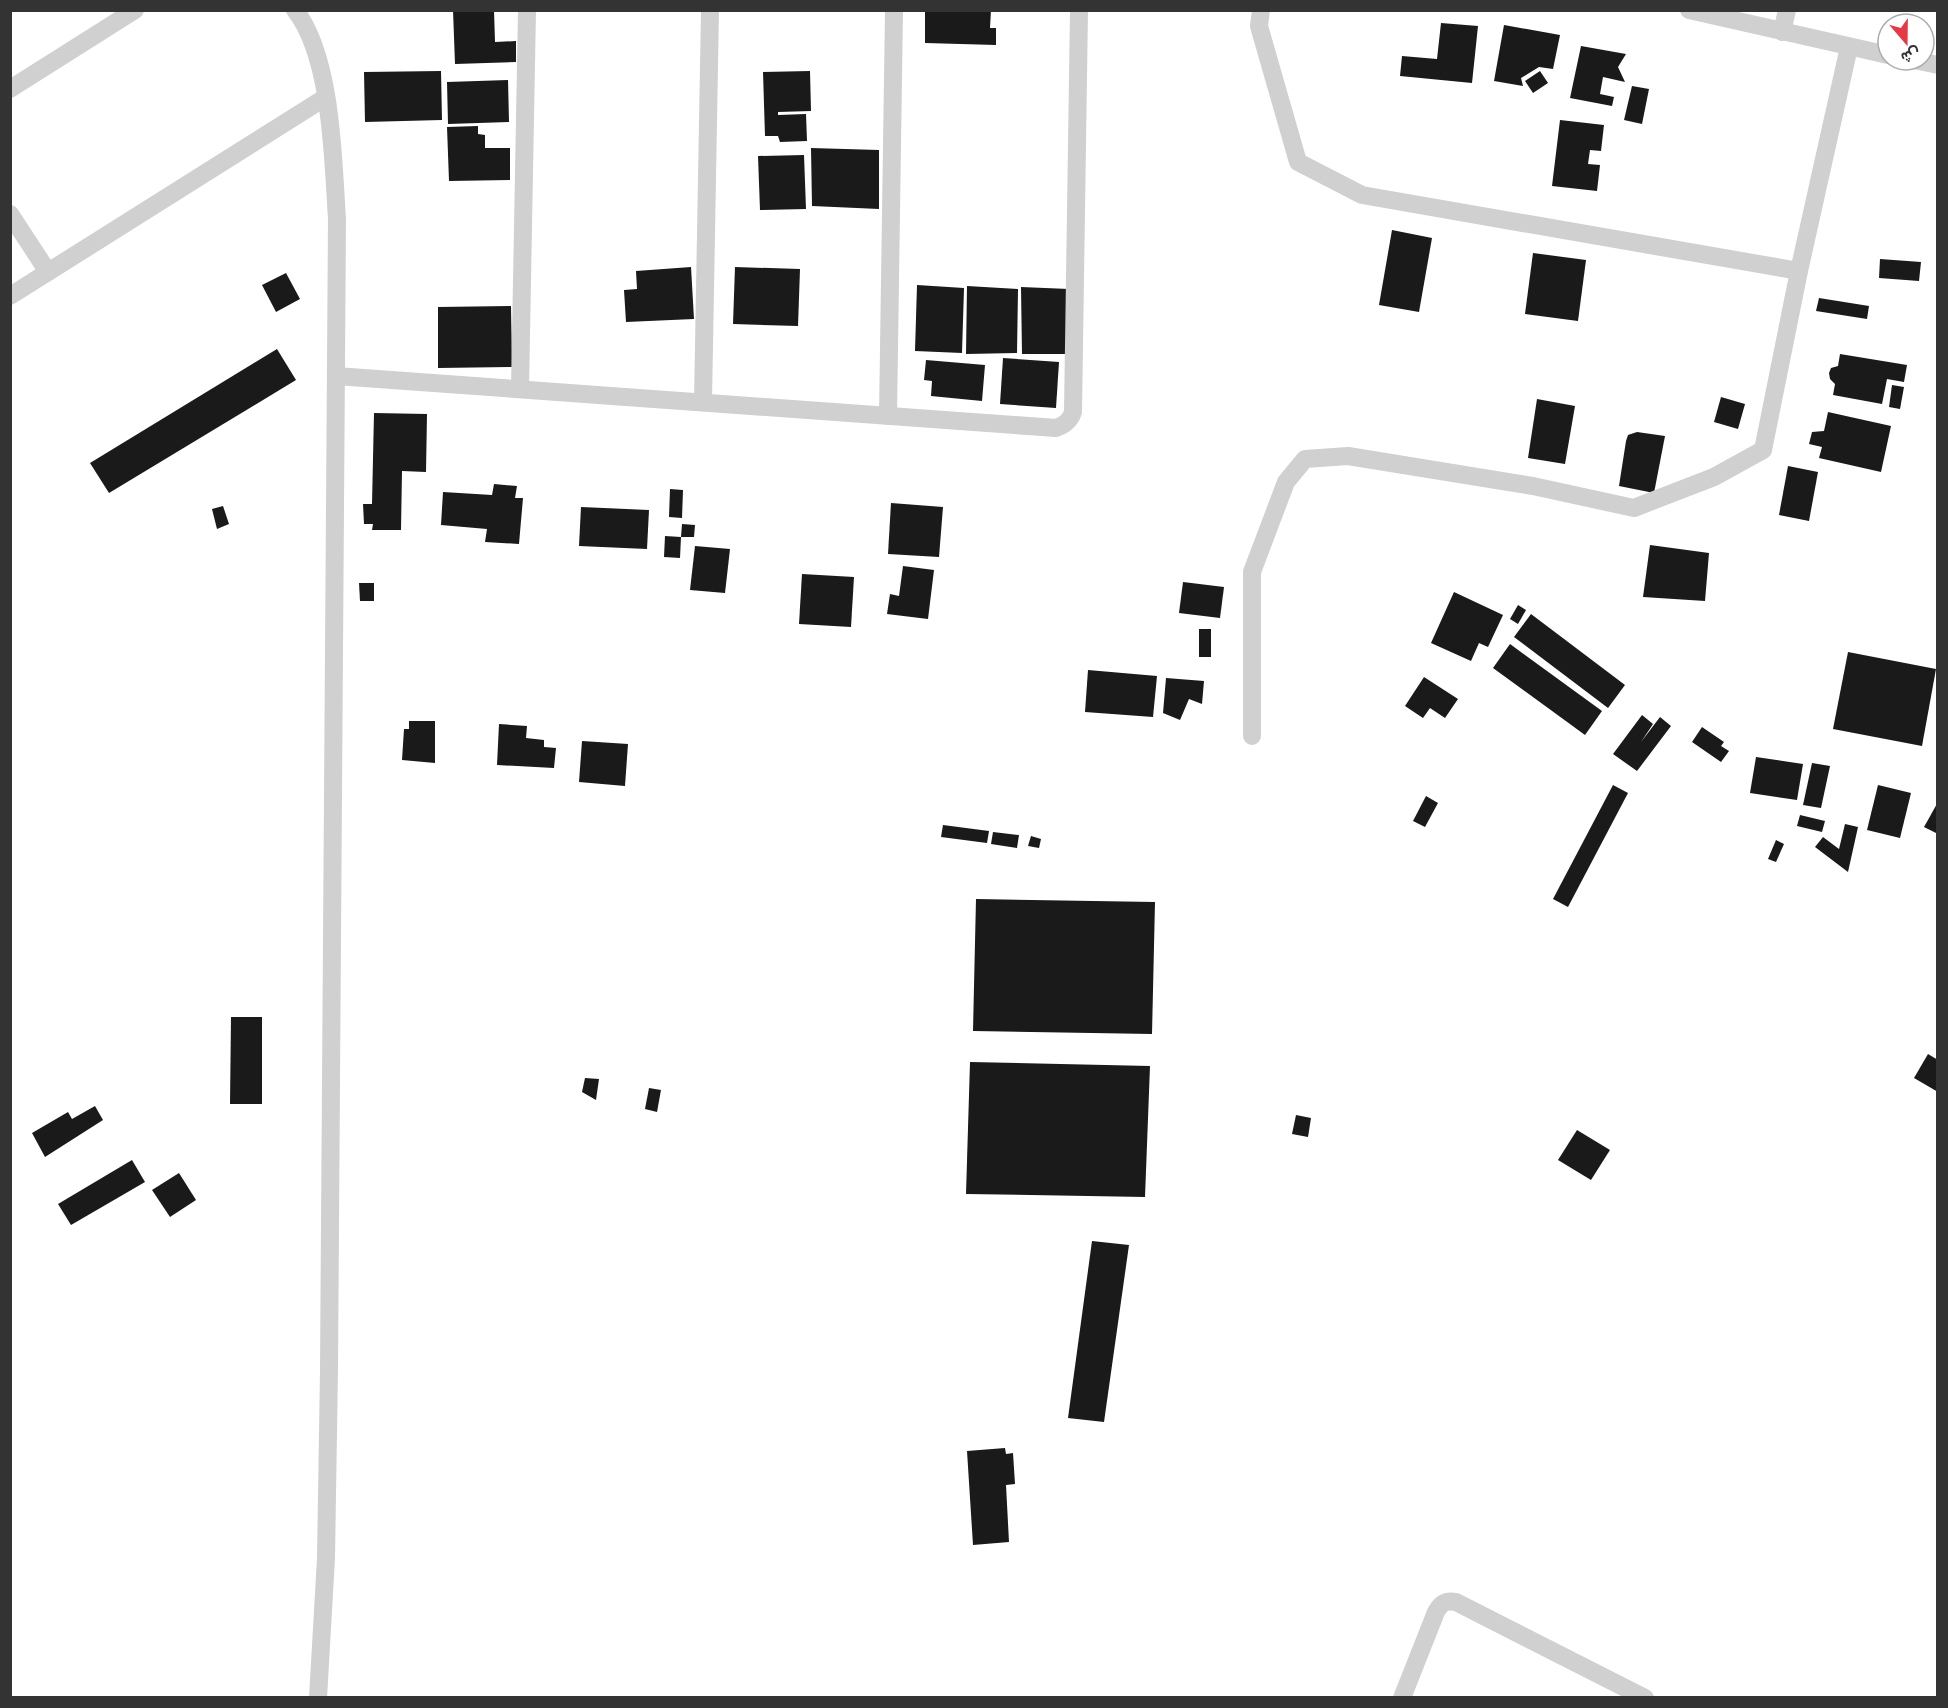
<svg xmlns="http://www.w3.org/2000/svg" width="1948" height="1708" font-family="'PT Sans Narrow',Vazirmatn,sans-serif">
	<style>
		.building { fill: #1a1a1a }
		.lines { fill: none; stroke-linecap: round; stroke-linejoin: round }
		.minor { stroke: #d0d0d0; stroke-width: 18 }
	</style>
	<rect width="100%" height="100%" fill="#fff"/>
	<g class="building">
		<polygon points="453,10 494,10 495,42 516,41 516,62 455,64"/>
		<polygon points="925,10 991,10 990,28 996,28 996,45 925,43"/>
		<polygon points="1441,23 1478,26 1472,83 1400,76 1402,56 1437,59"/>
		<polygon points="1504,25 1560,35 1553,69 1539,67 1521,78 1523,86 1494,81"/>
		<polygon points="1581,46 1626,54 1618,67 1625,82 1603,77 1600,94 1614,97 1612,106 1570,98"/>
		<polygon points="441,71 442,120 365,122 364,72"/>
		<polygon points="810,71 811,111 778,112 778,115 806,114 807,141 780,142 778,136 765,136 763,72"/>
		<polygon points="1540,71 1548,83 1533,93 1525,81"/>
		<polygon points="508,80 509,122 448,124 447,82"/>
		<polygon points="1632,86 1649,89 1642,124 1624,120"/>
		<polygon points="1560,120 1604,125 1601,151 1590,150 1588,164 1600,165 1597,191 1552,186"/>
		<polygon points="478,126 478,134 485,135 485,148 510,148 510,180 449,181 447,127"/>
		<polygon points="811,148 879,150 879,209 812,206"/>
		<polygon points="804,155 806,209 760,210 758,156"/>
		<polygon points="1392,230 1432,238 1419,312 1379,305"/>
		<polygon points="1533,253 1586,260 1578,321 1525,314"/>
		<polygon points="1880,259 1921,262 1919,281 1879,278"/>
		<polygon points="691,267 694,319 626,322 624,290 637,289 636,271"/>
		<polygon points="735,267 800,269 798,326 733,324"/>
		<polygon points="286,273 300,299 276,312 262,285"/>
		<polygon points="917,285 964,288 962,353 915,351"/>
		<polygon points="967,286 1018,289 1017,353 966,354"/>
		<polygon points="1021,287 1069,289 1067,354 1022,354"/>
		<polygon points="1819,298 1869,306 1867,319 1816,311"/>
		<polygon points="511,306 512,367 438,368 438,307"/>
		<polygon points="277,349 296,380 109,493 90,463"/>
		<polygon points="1840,354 1907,365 1904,382 1887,379 1882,404 1833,395 1835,384 1830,379 1829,373 1831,368 1838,366"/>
		<polygon points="1003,358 1059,362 1056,408 1000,404"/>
		<polygon points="926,360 985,365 982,401 931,396 932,381 924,380"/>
		<polygon points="1892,385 1904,387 1900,409 1889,407"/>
		<polygon points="1721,397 1745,404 1738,429 1714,422"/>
		<polygon points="1537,399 1575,406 1565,464 1528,458"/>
		<polygon points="1828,412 1891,426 1881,472 1819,458 1822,447 1809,444 1812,432 1824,431"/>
		<polygon points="374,413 427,414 426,472 402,471 401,530 372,530 373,524 364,524 363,504 372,504"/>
		<polygon points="1637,432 1665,436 1654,493 1619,486 1626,441 1628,435"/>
		<polygon points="1788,466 1818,472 1809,521 1779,515"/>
		<polygon points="494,484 517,486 515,498 523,498 519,544 485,542 487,529 441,525 443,492 492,495"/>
		<polygon points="670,489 683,490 682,518 669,517"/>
		<polygon points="891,503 943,507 939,557 888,554"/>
		<polygon points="223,506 229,524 217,529 212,509"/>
		<polygon points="581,507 649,510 647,549 579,546"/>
		<polygon points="682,524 695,525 694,537 681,537"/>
		<polygon points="665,536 681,537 680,558 664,557"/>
		<polygon points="1650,545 1709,553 1705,601 1643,597"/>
		<polygon points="695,546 730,549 725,593 690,590"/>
		<polygon points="903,566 934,570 928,619 887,614 890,594 899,596"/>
		<polygon points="802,574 854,577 851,627 799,624"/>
		<polygon points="1183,582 1224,587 1220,618 1179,613"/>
		<polygon points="359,583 374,583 374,601 360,601"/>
		<polygon points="1454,592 1503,615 1488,647 1479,643 1471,661 1431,643"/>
		<polygon points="1518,605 1526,610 1518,624 1510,619"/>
		<polygon points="1531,614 1625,685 1608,708 1514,637"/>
		<rect x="1199" y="629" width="12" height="28"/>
		<polygon points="1510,644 1602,711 1585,735 1493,668"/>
		<polygon points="1848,652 1936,669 1922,746 1833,729"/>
		<polygon points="1088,670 1157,676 1153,717 1085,712"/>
		<polygon points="1424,677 1458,699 1445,718 1430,708 1423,718 1405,706"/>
		<polygon points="1166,678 1204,681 1202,704 1189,699 1180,720 1163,713"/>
		<polygon points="1642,715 1653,724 1641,742 1660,717 1671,726 1637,771 1613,754"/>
		<polygon points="409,721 435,721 435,763 402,760 404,729 409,729"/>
		<polygon points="499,724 527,726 526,738 544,740 544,747 556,748 554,768 497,765"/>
		<polygon points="1702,727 1724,742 1721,746 1729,751 1721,762 1692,742"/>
		<polygon points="582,741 628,744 625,786 579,782"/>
		<polygon points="1756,757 1803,764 1797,800 1750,793"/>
		<polygon points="1812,763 1830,766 1821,808 1803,805"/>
		<polygon points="1613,785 1628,793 1568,907 1553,899"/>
		<polygon points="1878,785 1911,793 1900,838 1867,830"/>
		<polygon points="1426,796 1438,803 1425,827 1413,821"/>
		<polygon points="1938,802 1938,834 1924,827"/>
		<polygon points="1800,815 1825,821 1822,832 1797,826"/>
		<polygon points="1845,824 1858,827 1848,872 1815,847 1823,837 1839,849"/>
		<polygon points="943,825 989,831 987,843 941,837"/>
		<polygon points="993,832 1019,835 1017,848 991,844"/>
		<polygon points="1031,836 1041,839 1039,848 1028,846"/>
		<polygon points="1776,840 1784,844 1776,862 1768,859"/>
		<polygon points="976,899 1155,902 1152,1034 973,1031"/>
		<polygon points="231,1017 262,1017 262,1104 230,1104"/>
		<polygon points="1928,1054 1938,1060 1938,1092 1914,1078"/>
		<polygon points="970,1062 1150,1066 1145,1197 966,1194"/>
		<polygon points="585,1078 599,1079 596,1100 582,1092"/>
		<polygon points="649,1088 661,1090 657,1112 645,1109"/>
		<polygon points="95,1106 103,1120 45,1157 32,1133 68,1112 72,1119"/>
		<polygon points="1296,1115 1311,1118 1308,1137 1292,1134"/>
		<polygon points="1577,1130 1610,1150 1591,1180 1558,1160"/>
		<polygon points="132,1160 145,1182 71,1225 58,1204"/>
		<polygon points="179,1173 196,1200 170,1217 152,1190"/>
		<polygon points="1092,1241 1129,1245 1104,1422 1068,1418"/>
		<polygon points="1005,1448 1006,1454 1013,1453 1015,1484 1006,1485 1009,1542 973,1545 967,1451"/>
	</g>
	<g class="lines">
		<g class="minor">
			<path d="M295 10C332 57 333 160 337 219L329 1370 326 1558 318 1698"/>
			<polyline points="1261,10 1259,26 1298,162 1362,195 1799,271"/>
			<polyline points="1689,10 1888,55"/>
			<polyline points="1782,32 1787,10"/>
			<polyline points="1914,60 1938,65"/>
			<polyline points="10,89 135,10"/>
			<polyline points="10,214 48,272"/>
			<polyline points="10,296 326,97"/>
			<path d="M336 376 1056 428C1065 425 1070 421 1073 412L1079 10"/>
			<polyline points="520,389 527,10"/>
			<polyline points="703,402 710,10"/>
			<polyline points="888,416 894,10"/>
			<polyline points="1252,736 1252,572 1286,482 1305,459 1348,456 1533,486 1634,508 1714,477 1763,450 1799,271 1849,47"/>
			<path d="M1402 1698 1436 1612C1441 1603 1446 1600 1456 1602L1645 1698"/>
		</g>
	</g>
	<rect width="1948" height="1708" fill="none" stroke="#333333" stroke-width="24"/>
	<g transform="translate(1906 42) rotate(160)"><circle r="28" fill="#ffffff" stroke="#adadad" stroke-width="1.5"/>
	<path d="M0-4.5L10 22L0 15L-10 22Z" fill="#e63946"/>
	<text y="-9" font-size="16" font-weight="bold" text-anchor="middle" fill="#333333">ش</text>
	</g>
</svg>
